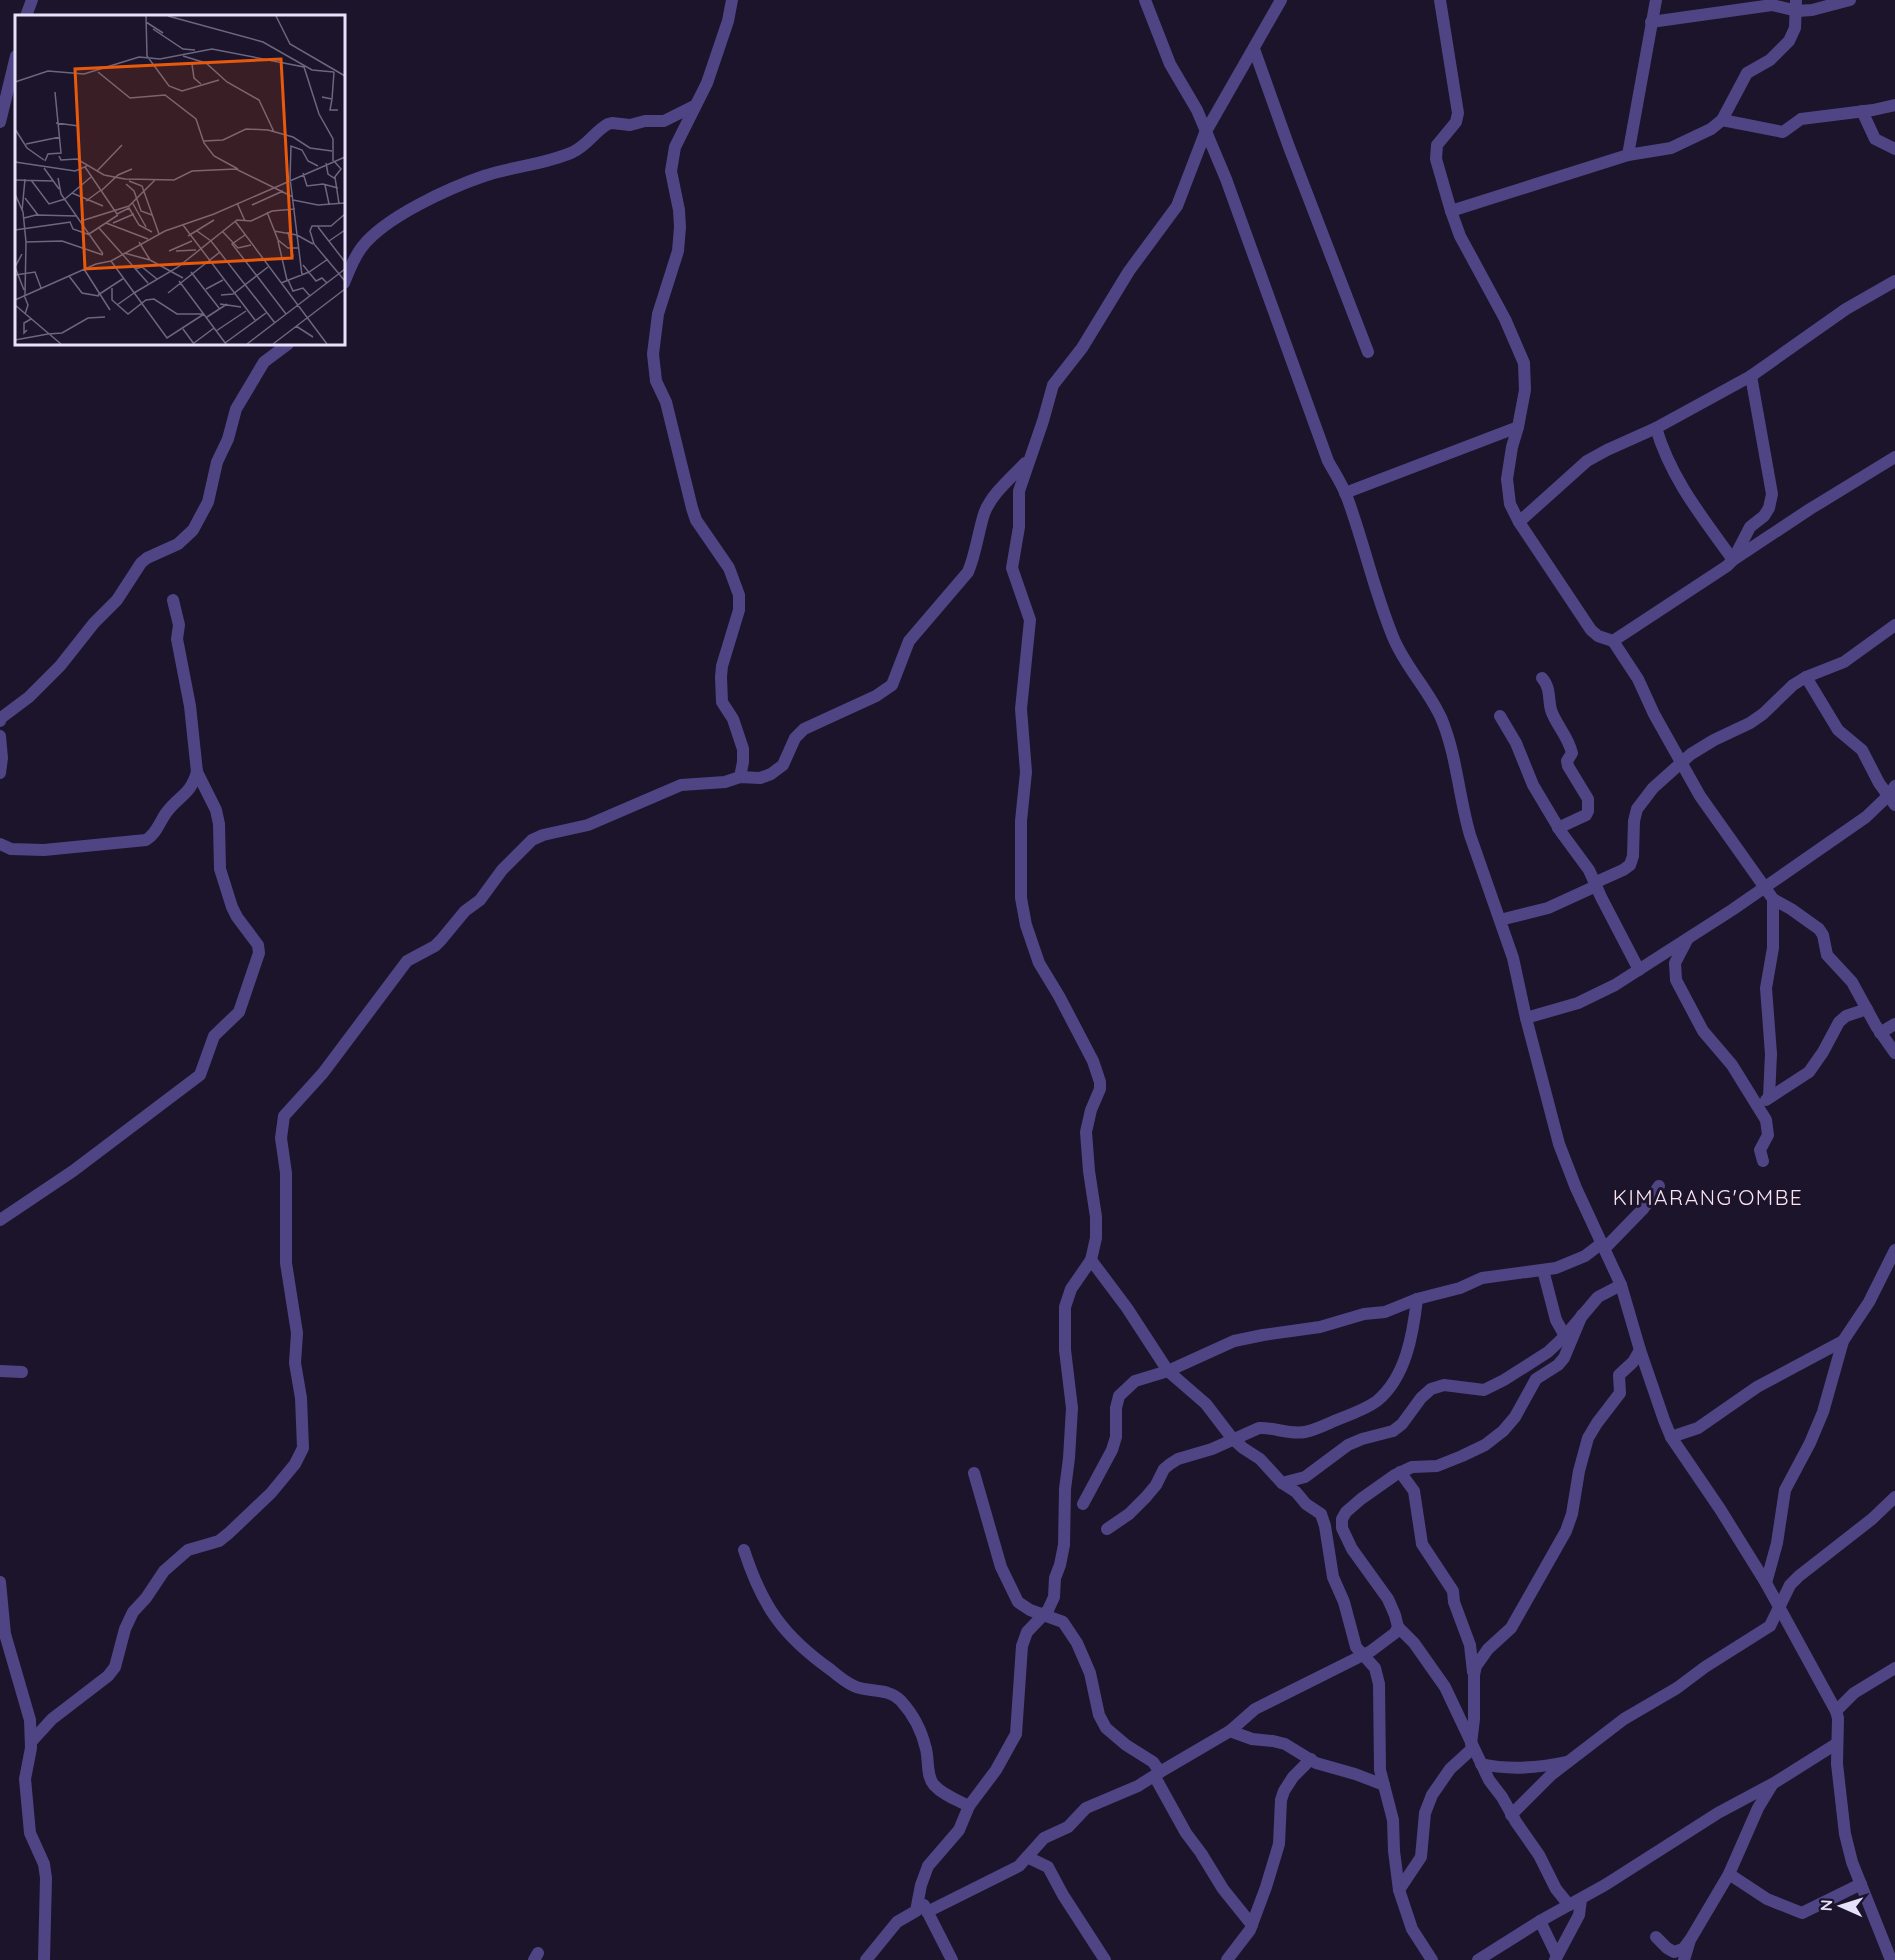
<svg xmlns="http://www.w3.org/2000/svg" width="1895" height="1960" font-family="Quicksand,sans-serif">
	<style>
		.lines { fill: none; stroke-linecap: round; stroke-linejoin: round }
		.street { stroke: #504584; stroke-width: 12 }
		.labels { text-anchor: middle; stroke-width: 6; stroke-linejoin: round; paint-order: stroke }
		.quarter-label { font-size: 21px; letter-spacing: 1.5px; fill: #fce3f0; stroke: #1b142b }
		.inset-road { fill: none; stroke: #6d667f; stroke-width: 1.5 }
		.view { fill: #e8590c; fill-opacity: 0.15; stroke: #e8590c; stroke-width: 3 }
		.inset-edge { fill: none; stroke: #e8e1fc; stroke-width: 3 }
	</style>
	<rect width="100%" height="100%" fill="#1b142b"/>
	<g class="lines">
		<g class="street">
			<polyline points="732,0 728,21 707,83 675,147 671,171 679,210 680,227 678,251 658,314 653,354 656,381 666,402 692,508 696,520 729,568 739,595 739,610 722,666 721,677 722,702 733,719 743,749 743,762 740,777"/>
			<path d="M1145 0 1170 64 1197 110 1226 179 1328 461C1334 472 1342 484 1347 497 1364 543 1374 591 1393 637 1405 667 1429 690 1442 720 1457 757 1459 798 1470 835L1513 958 1526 1018 1559 1144 1576 1188 1621 1285 1640 1350 1664 1420 1671 1437 1720 1509 1766 1583 1836 1711 1838 1718 1837 1764 1845 1834 1852 1862 1891 1960"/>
			<polyline points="1440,0 1458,113 1456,122 1437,145 1436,159 1451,211 1460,236 1505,319 1524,363 1525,390 1518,427 1512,447 1507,479 1510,504 1519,522 1591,630 1598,636 1613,641 1638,679 1654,714 1700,796 1773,899 1791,909 1819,929 1823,935 1827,955 1852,982 1876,1026 1895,1053"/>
			<polyline points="26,16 32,0"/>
			<polyline points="1651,22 1772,5 1797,11 1812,10 1850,0"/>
			<polyline points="1254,49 1289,147 1368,352"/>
			<polyline points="1862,111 1875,139 1895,149"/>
			<polyline points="1722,120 1783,132 1801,119 1873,110 1895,105"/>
			<polyline points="0,122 16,56"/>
			<polyline points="1628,155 1656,0"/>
			<polyline points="1451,211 1628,155 1671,148 1711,129 1722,120 1747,73 1770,60 1789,41 1795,28 1796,0"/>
			<path d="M344 283C349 271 354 257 362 247 385 217 449 188 484 176 513 166 544 165 573 152 589 144 595 131 608 124L612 123 630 125 645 121H664L694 106"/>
			<path d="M1656 428C1671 479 1703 518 1733 560L1810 509 1895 457"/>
			<polyline points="1345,493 1518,427"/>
			<polyline points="1519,522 1587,461 1607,450 1656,428 1751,376 1846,309 1895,281"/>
			<polyline points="1613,641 1727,566 1733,560 1750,527 1764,516 1769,508 1772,494 1751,376"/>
			<polyline points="1806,677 1838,730 1862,750 1879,783 1895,805"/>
			<path d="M1542 678C1551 688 1548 699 1551 710 1556 725 1568 736 1572 753L1567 761 1568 766 1588 799V811L1586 815 1558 828"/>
			<polyline points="1500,716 1516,743 1533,785 1561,832 1589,870 1601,897 1639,970"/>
			<polyline points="0,721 1,718 29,697 60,666 94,623 117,600 141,563 147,558 178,544 193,530 208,502 217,462 228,439 236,409 264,362 288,344"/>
			<polyline points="0,736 2,758 0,773"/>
			<path d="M0 844 11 849 44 850 146 840C157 833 159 823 166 813 179 795 190 796 197 772"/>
			<polyline points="1594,883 1623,870 1630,865 1633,856 1634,821 1637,809 1653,788 1691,754 1714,740 1750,723 1763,714 1793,685 1806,677 1844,662 1895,625"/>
			<polyline points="1500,920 1548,908 1596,886"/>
			<polyline points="1687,940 1675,963 1676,980 1703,1031 1732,1065 1766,1120 1768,1135 1760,1150 1763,1161"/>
			<polyline points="1526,1018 1578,1003 1615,985 1732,910 1866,817 1889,795 1895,786"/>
			<polyline points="1880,1033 1895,1024"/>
			<polyline points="1769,1097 1771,1054 1766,988 1773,948 1773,899"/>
			<polyline points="1766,1100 1809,1072 1823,1052 1839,1022 1846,1016 1867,1009"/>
			<polyline points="0,1220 73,1171 200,1075 214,1036 239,1012 259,953 258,945 237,917 232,907 220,869 219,824 216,810 197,772 190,706 177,639 179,625 173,600"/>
			<polyline points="1605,1248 1643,1209 1659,1186"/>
			<polyline points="1091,1260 1127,1308 1168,1371 1206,1404 1232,1438 1243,1448 1260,1459 1282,1483 1296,1492 1306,1504 1321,1514 1325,1526 1333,1577 1344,1602 1356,1647 1375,1668 1379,1684 1380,1770 1393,1820 1394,1851 1399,1890 1412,1929 1432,1960"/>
			<polyline points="1543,1270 1556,1320 1565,1336"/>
			<polyline points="0,1371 22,1372"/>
			<polyline points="1671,1437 1698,1428 1757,1387 1843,1341"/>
			<polyline points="1400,1472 1414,1491 1422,1544 1453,1591 1454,1602 1470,1645 1473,1672"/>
			<polyline points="974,1473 1001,1567 1018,1602 1030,1610 1063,1622 1077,1643 1090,1673 1099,1715 1106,1728 1126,1745 1153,1762 1160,1772"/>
			<polyline points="1282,1483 1305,1477 1348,1445 1362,1439 1393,1431 1402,1424 1421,1398 1431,1389 1444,1385 1484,1390 1504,1380 1548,1352 1565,1336 1598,1297 1621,1285"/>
			<polyline points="1083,1504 1112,1450 1116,1437 1116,1408 1119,1396 1135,1381 1168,1371 1234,1341 1263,1335 1320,1327 1364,1314 1385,1312 1417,1299 1460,1288 1482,1278 1556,1268 1585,1256 1602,1243"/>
			<path d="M1107 1529 1129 1514 1146 1497 1156 1485 1164 1469 1170 1464 1178 1459 1212 1449 1259 1428C1274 1427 1289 1435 1305 1432 1316 1430 1329 1423 1339 1419 1352 1414 1366 1409 1377 1401 1406 1377 1413 1334 1417 1299"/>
			<path d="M744 1550C762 1606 783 1636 831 1670 838 1676 845 1682 854 1686 869 1693 888 1687 901 1701 913 1714 922 1732 926 1749 929 1760 926 1776 934 1785 943 1795 957 1800 969 1806"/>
			<polyline points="0,1582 5,1634 30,1720 31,1748 25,1779 30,1833 44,1864 46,1878 44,1960"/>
			<polyline points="1766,1583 1777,1543 1785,1490 1810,1443 1823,1412 1843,1341 1869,1302 1895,1250"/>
			<polyline points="1398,1627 1414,1643 1445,1687 1489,1780 1502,1797 1516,1822 1539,1855 1556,1889 1569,1905"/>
			<polyline points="1836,1711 1854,1693 1895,1668"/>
			<polyline points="1230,1731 1252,1739 1273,1741 1285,1744 1316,1763 1355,1774 1384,1785"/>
			<path d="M31 1742 52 1719 108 1676 115 1667 125 1629 133 1612 146 1598 164 1571 188 1550 219 1541 229 1533 271 1493 295 1464 303 1448 301 1398 295 1363 297 1333 286 1263V1173L281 1138 284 1116 323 1073 407 961 435 946 441 940 465 911 480 900 502 870 532 840 543 835 588 825 681 785 725 782 740 777 760 778 771 774 783 765 795 738 804 729 876 696 892 685 909 641 968 572C976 553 978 533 984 514 991 494 1011 478 1025 463"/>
			<polyline points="1471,1744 1474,1719 1474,1675 1476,1666 1488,1649 1511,1628 1566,1531 1572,1514 1579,1471 1588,1438 1597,1423 1620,1393 1619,1375 1633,1362 1640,1350"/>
			<path d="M1481 1764C1508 1770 1538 1768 1566 1762"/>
			<polyline points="1155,1777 1186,1833 1201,1853 1223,1889 1252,1925"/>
			<polyline points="1511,1815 1551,1775 1624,1719 1677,1688 1705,1667 1770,1626 1790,1585 1799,1576 1872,1519 1895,1497"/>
			<polyline points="1027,1857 1048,1867 1063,1895 1105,1960"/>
			<polyline points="1729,1874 1767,1899 1802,1913 1861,1884"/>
			<polyline points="1399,1890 1421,1857 1425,1813 1432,1795 1450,1769 1473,1748"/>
			<polyline points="924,1905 952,1960"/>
			<polyline points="927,1912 1019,1866 1044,1838 1068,1827 1086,1808 1138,1786 1160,1772 1230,1731 1255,1709 1371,1651 1395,1633 1398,1627 1395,1615 1388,1599 1352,1549 1342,1528 1342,1519 1346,1512 1361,1499 1395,1475 1412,1467 1437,1466 1462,1456 1485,1445 1503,1431 1515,1417 1536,1379 1558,1365 1564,1358 1582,1315"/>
			<polyline points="1540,1921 1557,1956"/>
			<polyline points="1656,1937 1667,1948 1674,1952 1683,1949 1689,1941"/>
			<polyline points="534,1960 538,1953"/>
			<polyline points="866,1960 897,1922 916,1911 921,1885 928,1866 959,1830 969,1806 996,1770 1016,1734 1022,1646 1027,1632 1048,1610 1054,1597 1055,1578 1060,1565 1064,1545 1065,1489 1069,1458 1072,1408 1065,1350 1065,1307 1071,1289 1091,1260 1096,1238 1096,1217 1089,1171 1086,1132 1091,1110 1100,1089 1100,1082 1093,1061 1059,996 1039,963 1026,925 1021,898 1021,821 1026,772 1021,709 1030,620 1012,568 1019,527 1019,491 1043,421 1053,385 1082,348 1129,271 1177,206 1205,133 1281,0"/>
			<polyline points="1227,1960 1250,1930 1266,1887 1279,1844 1281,1800 1284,1791 1293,1777 1311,1759"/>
			<polyline points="1478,1960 1540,1921 1605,1885 1718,1813 1774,1783 1836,1744"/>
			<polyline points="1555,1960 1579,1915 1581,1899"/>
			<polyline points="1684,1960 1690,1940 1729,1874 1758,1808 1772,1785"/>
		</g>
	</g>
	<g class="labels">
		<g class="quarter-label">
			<text x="1708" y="1205">KIMARANG'OMBE</text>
		</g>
	</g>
	<g transform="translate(15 15)">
		<rect width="330" height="330" fill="#1b142b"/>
		<path class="inset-road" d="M131 1 132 41 154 71 167 76 204 65M153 1 248 27 297 55 319 57M261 1 275 29 330 61M131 7 148 18M138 14 168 34 180 35M168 41 191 48 212 67 244 85 259 117M183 48 177 49 179 63 186 69M83 57 115 83 150 80 181 104 189 128 199 141 223 154M0 67 33 56 69 59 124 42 145 44 197 34 289 52 304 99 318 124V146M307 82 317 84 319 57M317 84 315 95H323M41 108 64 111M0 114 12 133 29 145M189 126 208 125 231 114 253 115 278 122 295 133 317 136M11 129 45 122M44 141 46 145 62 144 89 160 110 164 159 165 177 156 221 154 278 182M30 146 33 139 46 138 40 77M0 147 60 156 72 151M311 148 313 159 319 163 326 154 319 146M70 152 102 199 114 193 124 210 137 217M29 153 44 174M82 156 107 130M288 158 292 171 308 169 323 173M320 162 324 189M43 163 46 179 88 239M275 163 287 260M275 163 276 131 287 135 293 146 303 151M0 165 38 166M16 165 34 189 50 184M114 166 127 171 144 219M111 169 119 176 126 196 137 200M310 170 314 189M86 176 103 160 117 154M57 178 88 191M0 179 8 197 11 227 47 226 88 240M10 183 23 200M50 184 76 162M278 185 303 190 330 188M71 186 86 175M117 187 131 212M222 188 230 206M237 190 268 176M7 196 10 164M252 197 263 225 273 233H284M330 199 316 211H297L295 216 299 229 330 266M9 203 21 200 62 201M66 206 114 191 140 165M220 206 312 329M55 207 58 214 75 220M91 208 133 224M98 208 119 199M168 210 240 305M303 212 330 247M84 213 133 268M0 215 56 207M182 216 196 226 260 308M259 216 282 220 298 229M208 217 223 233 236 230M273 217 278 242M74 219 103 200M230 220 217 229 242 261M173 221 199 205M263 226 272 265M314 226 330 215M124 227 135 245M154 236 177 226M161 236 181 235M109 238 135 245 168 263M7 239 0 252 9 275M96 246 152 323 189 299M288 250 301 266 307 263 312 268M69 254 95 295M120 254 127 252 142 264M176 257 204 293M0 260 20 257 26 273M54 261 67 278 84 281M242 261 271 299M273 265 278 276 288 273 295 281M164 266 211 329M266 268 294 257 313 244M97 273V285L113 299 131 285 139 284 162 299H189M191 274 208 265M119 278 163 252 222 205 236 206 257 196 280 194M153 278 205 237M9 280 13 290 10 299M10 280 11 227M83 280 109 263M206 280 218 279 253 252M0 285 81 249 96 246 150 216 199 199 330 142M205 289 226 292M0 290 46 329M102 290 119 278M192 302 212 289M281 311 298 322M168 314 179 329M12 315 9 318V308L16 304M201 316 231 296M33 319 47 318 73 303 90 302M0 325 33 319M179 328 199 313M210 328 251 298M232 329 330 254M258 329 330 274"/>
		<path class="view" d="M266 44 277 243 70 254 60 54Z"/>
		<rect width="330" height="330" class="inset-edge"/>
	</g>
	<g transform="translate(1841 1906) rotate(273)" stroke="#1b142b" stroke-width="4.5" paint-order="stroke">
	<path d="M0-4.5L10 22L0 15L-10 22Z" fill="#e8e1fc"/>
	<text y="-9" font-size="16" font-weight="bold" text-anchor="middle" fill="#e8e1fc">N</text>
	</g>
</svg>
